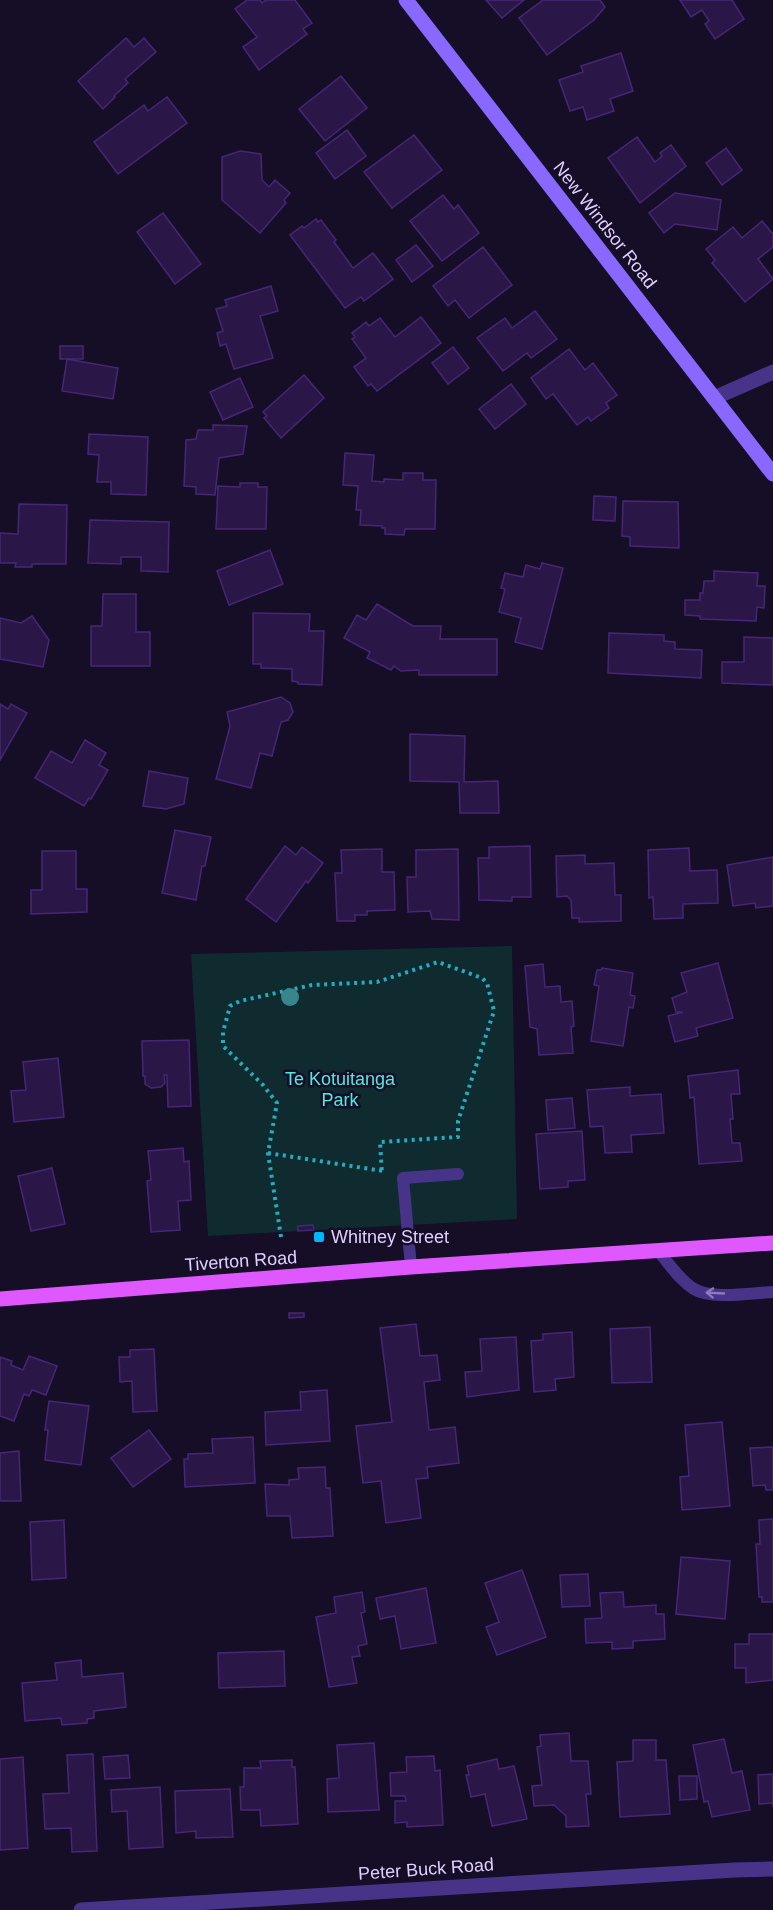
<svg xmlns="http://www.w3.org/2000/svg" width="773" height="1910" font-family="Helvetica,sans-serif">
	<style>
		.green { fill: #0f2b30 }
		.building { fill: #2a1748; stroke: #452776; stroke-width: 1.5 }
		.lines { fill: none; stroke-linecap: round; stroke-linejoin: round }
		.path { stroke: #25acbf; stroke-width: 4; stroke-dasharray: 3 4.5; stroke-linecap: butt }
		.lane { stroke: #473488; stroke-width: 12 }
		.street { stroke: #473488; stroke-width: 15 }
		.secondary { stroke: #8868ff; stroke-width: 15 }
		.primary { stroke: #df58ff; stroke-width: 15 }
		.tree { fill: #38868c }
		.oneway { stroke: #8b7bbe }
		.poi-dot { fill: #00b5fc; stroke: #160d26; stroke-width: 2 }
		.labels { text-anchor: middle; stroke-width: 5; stroke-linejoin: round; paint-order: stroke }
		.street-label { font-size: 18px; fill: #dfd1ff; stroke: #160d26 }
		.park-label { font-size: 18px; fill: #53e9df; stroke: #160d26 }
		.poi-label { font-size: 18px; fill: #dfd1ff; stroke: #160d26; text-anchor: start }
	</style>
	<rect width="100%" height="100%" fill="#160d26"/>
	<polygon class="green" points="512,946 517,1219 208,1236 191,954"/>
	<g class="building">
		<polygon points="247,0 260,0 262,3 266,0 295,0 312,23 303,29 307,34 259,70 243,47 257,37 235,9"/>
		<polygon points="486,0 524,0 502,18"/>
		<polygon points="543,0 600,0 605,7 594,20 547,55 519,18"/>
		<polygon points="680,0 732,0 744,19 715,39 705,24 709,21 702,10 691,17"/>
		<polygon points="126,38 134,47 144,38 156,52 125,79 128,83 114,96 115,97 103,109 78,81"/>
		<polygon points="621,53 633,91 610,99 614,111 587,120 583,107 570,111 559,80 583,72 581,66"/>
		<polygon points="341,76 367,108 325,141 299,109"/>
		<polygon points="167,97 187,123 118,174 94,142 144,105 148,111"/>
		<polygon points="347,130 366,156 335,179 316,153"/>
		<polygon points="414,135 442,170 392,208 364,172"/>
		<polygon points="637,137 655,162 662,156 660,153 671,145 686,166 640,203 608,158"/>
		<polygon points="726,148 742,170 722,185 706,163"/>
		<polygon points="240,151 261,154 262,180 269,187 275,180 290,193 284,200 286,203 260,233 222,200 222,157"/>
		<polygon points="675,193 721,200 717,230 675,224 664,233 649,213"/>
		<polygon points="443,195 454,209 458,205 479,233 442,261 410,221"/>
		<polygon points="163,213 201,264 175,284 137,232"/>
		<polygon points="316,219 318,222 321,220 336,240 334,242 353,268 373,253 393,279 364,301 361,297 345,308 290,235 302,226 304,228"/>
		<polygon points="762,221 773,234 773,247 758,259 773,279 745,302 712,263 715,260 706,249 733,227 742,238"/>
		<polygon points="416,245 433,266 412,282 396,260"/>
		<polygon points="483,247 512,285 469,318 455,300 448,306 433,286"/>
		<polygon points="271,286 278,311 260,316 273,358 234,369 226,344 220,346 217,333 223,331 216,309 227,306 225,300"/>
		<polygon points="535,311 557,339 531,358 527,353 503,371 477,338 505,318 512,328"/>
		<polygon points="421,317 441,343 377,391 371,384 368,386 354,367 366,358 352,339 355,337 352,333 366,322 369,326 380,318 395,337"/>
		<rect x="60" y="346" width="23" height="13"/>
		<polygon points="453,347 469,368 448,384 432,363"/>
		<polygon points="569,349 585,370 593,363 617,395 606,403 609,408 591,421 588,417 577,425 553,394 546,399 531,378"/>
		<polygon points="67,359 118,368 113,399 62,391"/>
		<polygon points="304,375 324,398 281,438 264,418 267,416 263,412"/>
		<polygon points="240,378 253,407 223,420 210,392"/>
		<polygon points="511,384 526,404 495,429 479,409"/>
		<polygon points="213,425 247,426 243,454 219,458 215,495 196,494 196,487 184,486 186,440 196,439 198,430 213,430"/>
		<polygon points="89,434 148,437 146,495 111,494 111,482 97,482 99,455 88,454"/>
		<polygon points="345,453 374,455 372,481 384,482 384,479 403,480 403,473 423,473 423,480 436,480 435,529 405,529 404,535 385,534 385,528 382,528 382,526 360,525 361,510 356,510 358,486 343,485"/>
		<polygon points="240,483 258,483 258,487 267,487 266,529 216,529 218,486 240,487"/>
		<polygon points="594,496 616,497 615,521 593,520"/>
		<polygon points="623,501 678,502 679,548 630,546 630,537 622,536"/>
		<polygon points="19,504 67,505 66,564 32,564 32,567 15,567 16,563 0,563 0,533 18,534"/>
		<polygon points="90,520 169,522 168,572 141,571 141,557 121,557 121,564 88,563"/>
		<polygon points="270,550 283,584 229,605 217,571"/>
		<polygon points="542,563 563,568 542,649 515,642 521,618 499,612 505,589 501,588 505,573 523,577 526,565 540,569"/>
		<polygon points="714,571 758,573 757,586 765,586 764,608 757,607 756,621 700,619 700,616 685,615 685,600 700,600 700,593 703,593 704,581 714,581"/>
		<polygon points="103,594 136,594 136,632 150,632 150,666 91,666 91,626 102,626"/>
		<polygon points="377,604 413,626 441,626 440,639 497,639 497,675 419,675 419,670 401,671 394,666 391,670 367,658 370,652 344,638 357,615 366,620"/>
		<polygon points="253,613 310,614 309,631 324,631 322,685 298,684 298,682 292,681 292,669 261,668 261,664 253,664"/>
		<polygon points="32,616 49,640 43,667 0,659 0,618 21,623"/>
		<polygon points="609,633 664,635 664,641 675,642 675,649 702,650 701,678 608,673"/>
		<polygon points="744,637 773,638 773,685 722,683 722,662 744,662"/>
		<polygon points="281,697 290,703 293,712 288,720 281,722 272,756 260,753 251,788 216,779 230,726 227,712"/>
		<polygon points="0,704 8,709 11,704 27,713 0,760"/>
		<polygon points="410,734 465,736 464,782 498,781 499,813 460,813 459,782 410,781"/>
		<polygon points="85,740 106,753 99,765 108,770 91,799 89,798 84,806 35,778 51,751 72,763"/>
		<polygon points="149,771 188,778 184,804 166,809 143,806"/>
		<polygon points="175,830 211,837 205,866 202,866 196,900 162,893"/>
		<polygon points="285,846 296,855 302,847 323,863 308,883 306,881 276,922 246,899"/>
		<polygon points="530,846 531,897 512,897 512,901 479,900 478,858 489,858 489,847"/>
		<polygon points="689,848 690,871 717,870 718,903 683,904 683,918 654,919 653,897 649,898 648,850"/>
		<polygon points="382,849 382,872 394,872 395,910 367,911 367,915 355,915 355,921 337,921 335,873 342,873 341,850"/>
		<polygon points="458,849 459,920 432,919 430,911 408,912 407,877 416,877 416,850"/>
		<polygon points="42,851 76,851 76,889 87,889 87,912 31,914 31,890 42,890"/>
		<polygon points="585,855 585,864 614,863 615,895 621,895 621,921 579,922 579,918 572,918 571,900 567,896 557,897 556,856"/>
		<polygon points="773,857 773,906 756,908 755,903 733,906 727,865"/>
		<polygon points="718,963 733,1018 696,1028 698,1036 675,1042 668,1016 683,1012 676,1012 672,998 687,992 681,973"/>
		<polygon points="543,964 545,987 560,986 561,1002 572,1001 574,1026 571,1027 573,1053 539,1055 537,1029 530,1027 525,966"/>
		<polygon points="602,968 633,973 630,995 635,996 633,1008 629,1007 623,1046 591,1041 599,986 594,985 597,970 601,970"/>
		<polygon points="189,1040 191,1106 168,1107 167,1075 164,1075 165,1083 161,1087 151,1088 145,1084 145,1076 143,1076 142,1041"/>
		<polygon points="58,1058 64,1117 14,1122 11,1091 26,1090 23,1062"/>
		<polygon points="738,1070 740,1094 731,1094 733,1119 730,1119 732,1143 740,1143 742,1161 699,1164 694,1097 690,1098 688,1076"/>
		<polygon points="630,1087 630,1096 661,1094 664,1133 631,1135 632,1152 605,1153 603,1126 590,1127 587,1090"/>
		<polygon points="572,1098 575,1128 548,1130 546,1100"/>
		<polygon points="582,1131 585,1180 568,1181 568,1187 540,1189 536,1134"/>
		<polygon points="183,1148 184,1162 189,1161 191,1200 178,1201 180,1230 151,1232 147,1181 151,1180 148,1151"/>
		<polygon points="52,1168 65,1224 31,1231 18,1176"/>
		<polygon points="313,1225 314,1230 298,1231 298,1226"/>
		<polygon points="289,1313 304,1313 304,1317 289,1318"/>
		<polygon points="416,1324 420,1356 437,1355 440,1380 424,1382 429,1430 455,1427 459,1463 427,1467 428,1478 416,1479 421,1518 386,1523 381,1481 363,1483 356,1426 392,1422 380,1328"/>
		<polygon points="650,1327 652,1382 612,1383 610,1329"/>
		<polygon points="572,1332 574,1377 555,1379 556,1390 534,1392 531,1341 543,1340 543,1334"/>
		<polygon points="516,1337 519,1390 467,1397 465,1372 482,1371 480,1339"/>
		<polygon points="154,1349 157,1411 133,1412 132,1381 120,1382 119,1357 130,1357 130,1350"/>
		<polygon points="29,1356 57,1366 46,1395 32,1390 29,1396 24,1394 14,1421 0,1416 0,1357 12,1361 11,1365 23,1370"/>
		<polygon points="327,1390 330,1441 266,1445 265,1412 301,1410 300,1392"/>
		<polygon points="49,1401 89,1406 81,1465 45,1460 48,1430 45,1430"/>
		<polygon points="722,1422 730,1506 682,1510 680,1477 689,1476 685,1425"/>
		<polygon points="149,1430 171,1459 133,1487 111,1458"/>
		<polygon points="253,1437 255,1483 185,1487 184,1459 188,1459 188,1454 213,1453 212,1439"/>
		<polygon points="773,1447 773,1490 766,1490 765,1485 753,1486 750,1448"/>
		<polygon points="19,1451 21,1501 0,1501 0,1453"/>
		<polygon points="325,1467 326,1488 330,1488 333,1536 292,1538 290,1516 267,1516 265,1484 289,1485 289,1480 299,1479 298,1468"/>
		<polygon points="773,1519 773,1602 762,1602 762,1597 759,1597 756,1544 760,1544 759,1520"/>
		<polygon points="64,1520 66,1578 32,1580 30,1522"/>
		<polygon points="681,1557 730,1561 725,1619 676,1614"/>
		<polygon points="522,1570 546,1637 497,1655 486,1627 499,1622 485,1583"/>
		<polygon points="588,1574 590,1606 562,1607 560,1575"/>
		<polygon points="426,1588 436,1643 401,1649 395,1616 380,1619 376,1598"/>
		<polygon points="362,1592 365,1612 361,1613 367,1644 358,1646 360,1656 352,1657 357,1683 329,1687 316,1617 336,1613 334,1597"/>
		<polygon points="623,1592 624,1607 656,1605 656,1614 664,1614 665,1639 633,1641 633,1648 612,1649 612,1642 586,1643 585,1619 602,1618 600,1593"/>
		<polygon points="749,1634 773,1634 773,1680 746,1683 746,1668 735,1668 735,1644 749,1644"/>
		<polygon points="284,1651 285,1686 219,1688 218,1653"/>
		<polygon points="81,1660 82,1677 123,1673 126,1707 94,1711 94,1718 87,1719 87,1723 62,1725 61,1718 25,1721 22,1683 57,1680 55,1663"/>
		<polygon points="569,1733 571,1761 588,1761 591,1794 586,1794 589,1826 566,1827 566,1816 554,1805 534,1806 532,1786 542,1785 537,1747 541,1746 540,1735"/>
		<polygon points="724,1739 732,1773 742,1771 750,1810 712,1817 708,1801 704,1802 693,1745"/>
		<polygon points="633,1740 656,1740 656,1760 666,1760 670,1814 620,1817 617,1762 633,1761"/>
		<polygon points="374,1743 379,1810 328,1812 327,1779 339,1778 337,1745"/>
		<polygon points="93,1754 97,1851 72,1852 71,1828 45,1829 43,1794 69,1793 67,1755"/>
		<polygon points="128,1755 130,1778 105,1779 103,1757"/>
		<polygon points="434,1756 435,1771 440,1770 443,1825 407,1827 407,1822 395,1823 395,1801 406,1801 405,1796 391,1796 390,1773 407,1772 406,1757"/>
		<polygon points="23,1757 28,1848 0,1850 0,1759"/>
		<polygon points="497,1759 499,1769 514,1766 527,1819 492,1826 485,1794 471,1797 466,1775 469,1775 467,1766"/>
		<polygon points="292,1760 292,1767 295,1767 298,1824 261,1826 260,1810 241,1810 240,1787 244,1787 244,1768 261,1768 260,1761"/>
		<polygon points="773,1774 773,1807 773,1803 759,1804 758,1775"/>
		<polygon points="679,1776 697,1776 697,1799 680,1800"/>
		<polygon points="160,1787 163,1847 129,1849 127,1811 112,1812 111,1790"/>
		<polygon points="230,1789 233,1837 196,1838 196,1831 176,1833 175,1791"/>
	</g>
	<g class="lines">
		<g class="path">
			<polyline points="268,1153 383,1171"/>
			<polyline points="281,1237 268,1153 277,1103 263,1085 223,1046 223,1032 230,1006 240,1001 312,985 377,982 438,962 482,978 487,983 494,1011 458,1121 458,1137 380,1142 382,1174"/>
		</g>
		<g class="lane">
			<path d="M658 1251C669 1263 679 1280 694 1289 712 1300 751 1293 773 1292"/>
			<polyline points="411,1267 403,1178 458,1174"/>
		</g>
		<g class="street">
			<polyline points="714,398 773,372"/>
			<polyline points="81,1910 735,1870 773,1869"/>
		</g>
		<polyline class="secondary" points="406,0 773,474"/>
		<polyline class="primary" points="0,1299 411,1267 773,1243"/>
	</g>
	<circle class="tree" cx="290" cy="997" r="9"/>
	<defs><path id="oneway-shaft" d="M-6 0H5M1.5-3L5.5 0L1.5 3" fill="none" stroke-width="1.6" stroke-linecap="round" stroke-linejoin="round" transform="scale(1.5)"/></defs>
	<use class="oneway" href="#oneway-shaft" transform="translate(715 1293) rotate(-177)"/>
	<rect class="poi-dot" x="313" y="1231" width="12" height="12" rx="3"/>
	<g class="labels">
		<g class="street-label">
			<text transform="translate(605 225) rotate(52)" y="6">New Windsor Road</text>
			<text transform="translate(241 1261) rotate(-4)" y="6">Tiverton Road</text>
			<text transform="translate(426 1869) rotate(-4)" y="6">Peter Buck Road</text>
		</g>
		<g class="park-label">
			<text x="340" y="1085">Te Kotuitanga<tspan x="340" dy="21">Park</tspan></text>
		</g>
		<g class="poi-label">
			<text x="331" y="1243">Whitney Street</text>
		</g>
	</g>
</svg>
